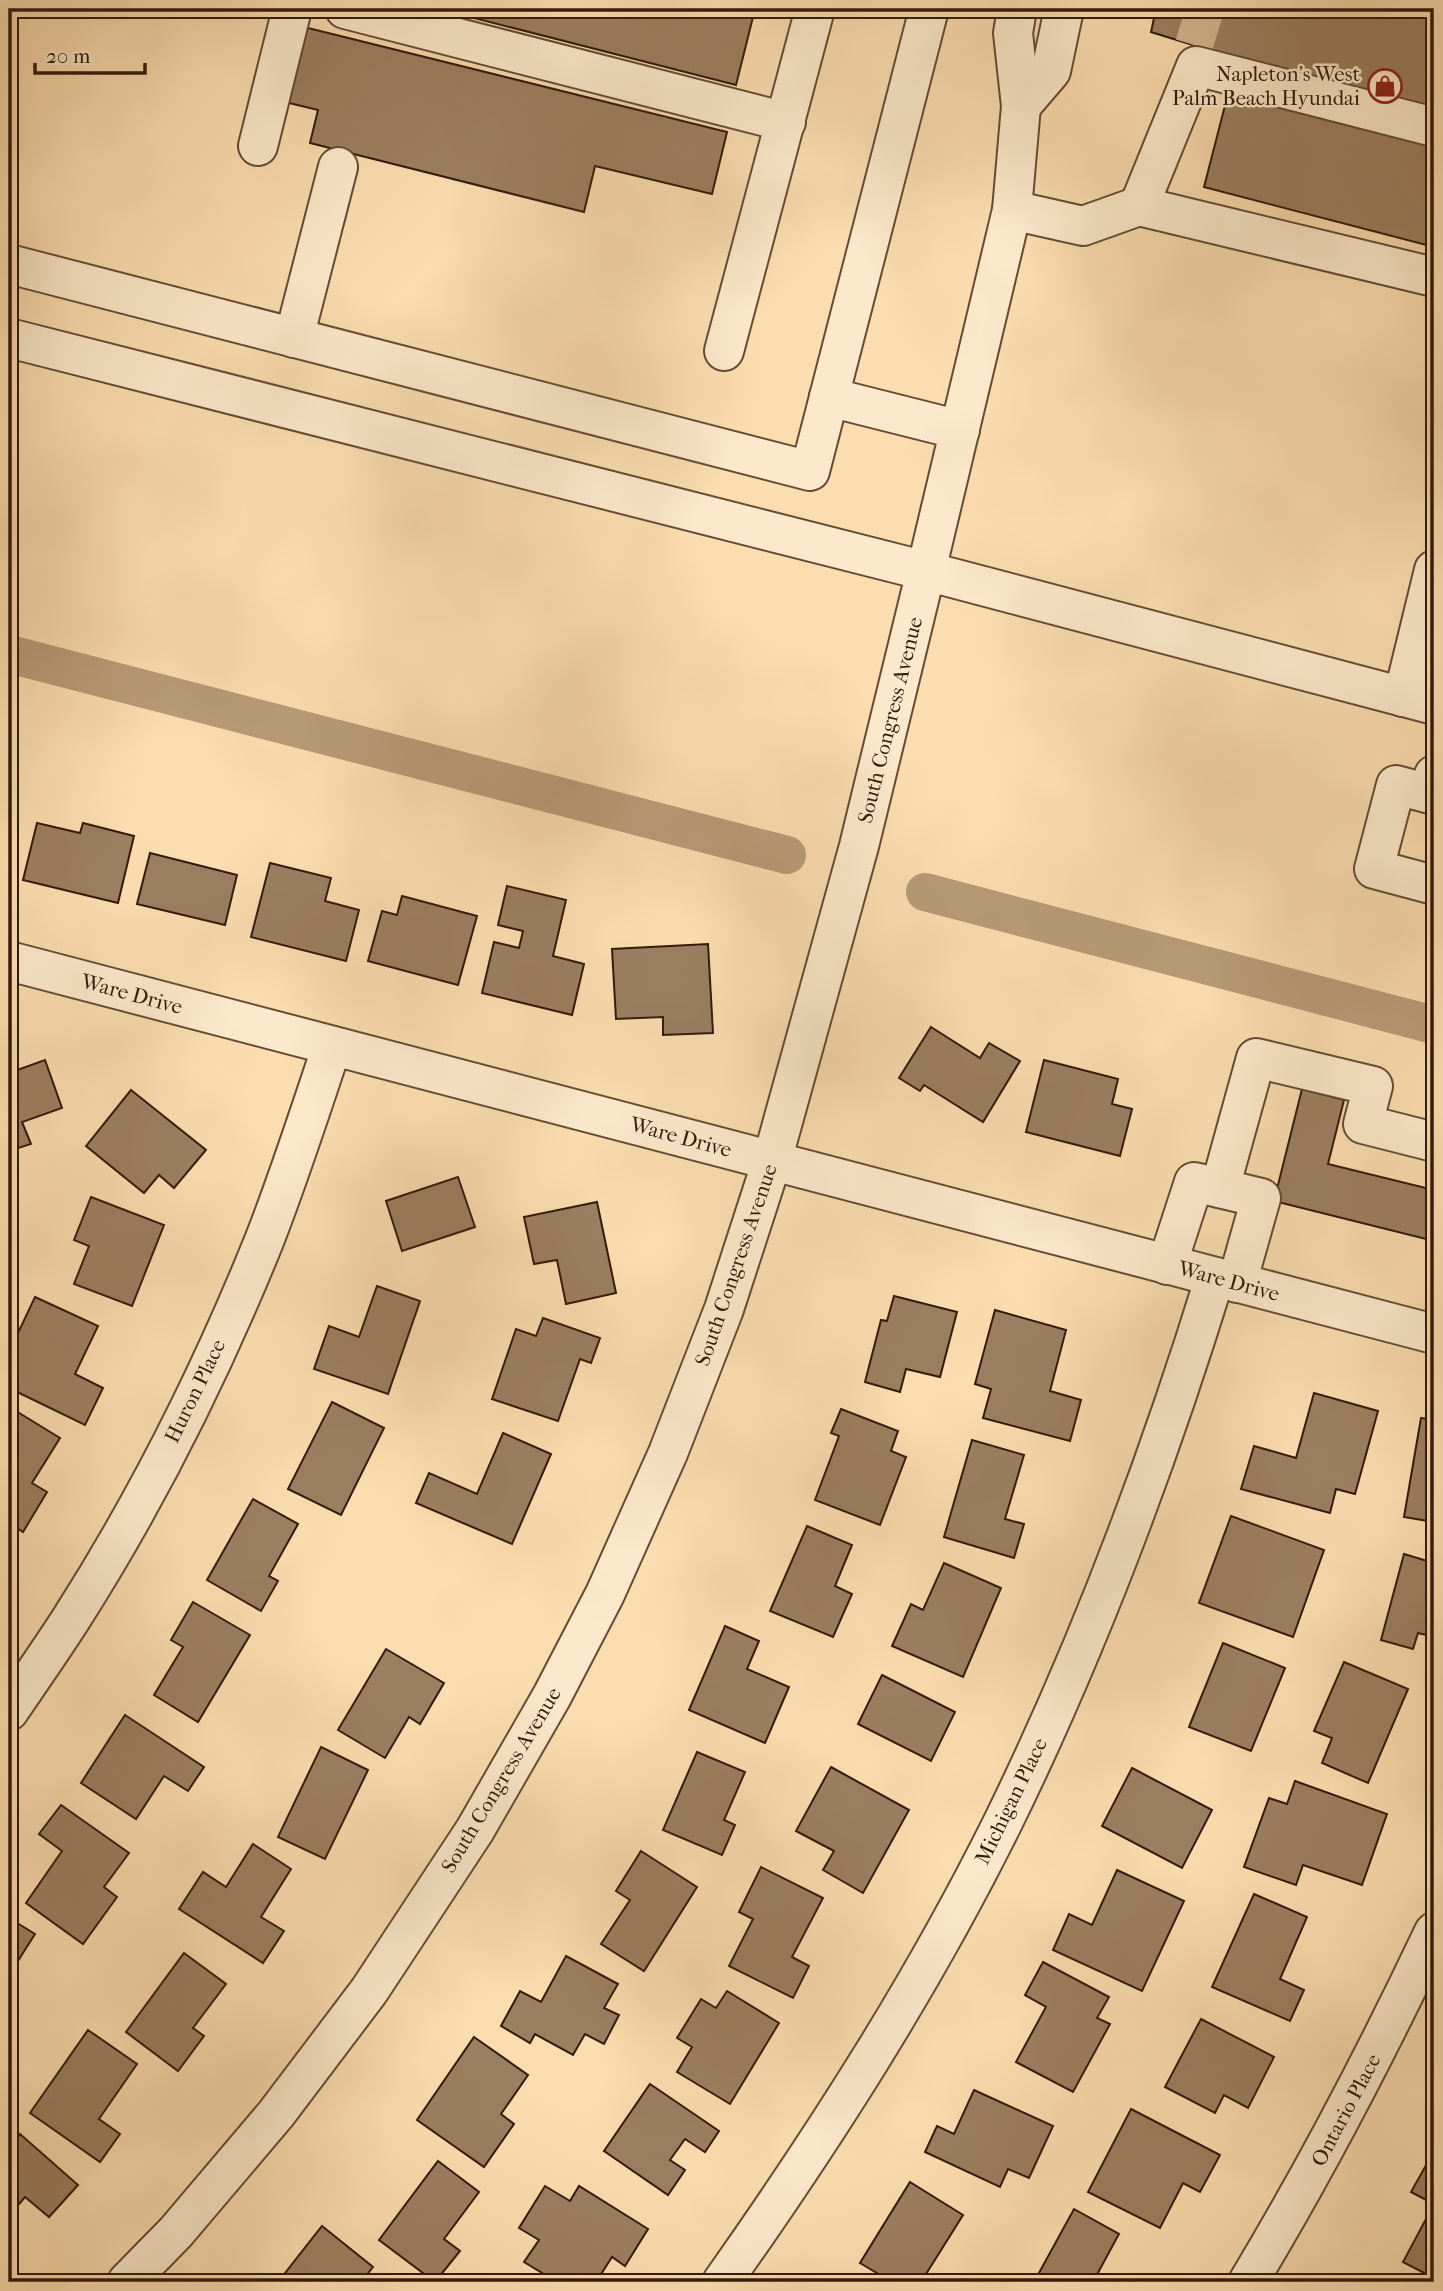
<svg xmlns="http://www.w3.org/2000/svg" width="1443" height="2291" font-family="'IM FELL French Canon',serif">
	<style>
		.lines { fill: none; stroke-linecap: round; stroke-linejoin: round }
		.canal { stroke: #b79b78; stroke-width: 38 }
		.building { fill: #9b7f61; stroke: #331a0d; stroke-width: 2 }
		.minor-tunnel { stroke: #d3b68f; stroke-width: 38; stroke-dasharray: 38 19; stroke-linecap: butt }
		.minor-casing { stroke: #654b36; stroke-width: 42 }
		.minor { stroke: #fce9cb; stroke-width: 38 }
		.labels { text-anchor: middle; stroke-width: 5; stroke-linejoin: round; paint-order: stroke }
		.poi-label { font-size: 21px; fill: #331a0d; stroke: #fce9cb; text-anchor: end }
		.street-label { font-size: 21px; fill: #331a0d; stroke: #fce9cb }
	</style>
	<rect width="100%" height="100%" fill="#fbddaf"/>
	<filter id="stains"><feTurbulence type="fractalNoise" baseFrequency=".00286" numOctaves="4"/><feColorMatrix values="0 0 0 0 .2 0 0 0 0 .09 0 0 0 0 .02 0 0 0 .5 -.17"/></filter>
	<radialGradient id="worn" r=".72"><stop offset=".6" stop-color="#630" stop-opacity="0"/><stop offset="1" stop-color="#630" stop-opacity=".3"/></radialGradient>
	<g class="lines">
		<g class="canal">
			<polyline points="9,654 787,855"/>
			<polyline points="925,892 1434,1025"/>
		</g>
	</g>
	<g class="building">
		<polygon points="439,9 755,9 736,85"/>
		<polygon points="1156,9 1434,9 1434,113 1238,59 1151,32"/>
		<polygon points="304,27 727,132 712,194 595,166 584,212 310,143 318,110 285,102"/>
		<polygon points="1229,90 1434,144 1434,247 1204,187"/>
		<polygon points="9,814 15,816 9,842"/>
		<polygon points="37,823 80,833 83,823 134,836 118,903 23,880"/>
		<polygon points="150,853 237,875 225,925 137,904"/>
		<polygon points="270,863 331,878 325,901 359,910 346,961 251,937"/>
		<polygon points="507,886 566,900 553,956 584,964 572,1015 482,993 494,942 519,948 523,931 498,925"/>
		<polygon points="402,896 477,916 458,985 368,961 382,911 397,915"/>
		<polygon points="708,944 713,1033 663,1035 663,1017 616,1019 612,949"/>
		<polygon points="931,1027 980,1058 989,1043 1020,1061 983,1122 924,1085 920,1091 899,1078"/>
		<polygon points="45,1060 62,1108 22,1122 31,1144 9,1151 9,1073"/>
		<polygon points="1044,1060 1118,1079 1112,1104 1132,1109 1120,1156 1026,1132"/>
		<polygon points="1302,1089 1344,1100 1328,1164 1434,1190 1434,1241 1274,1201"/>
		<polygon points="131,1090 206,1150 174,1188 159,1175 144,1193 86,1146"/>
		<polygon points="458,1177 475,1227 402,1251 386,1201"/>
		<polygon points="91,1197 164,1225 132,1306 74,1284 89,1246 74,1240"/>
		<polygon points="597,1202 616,1293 566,1304 557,1260 534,1264 524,1217"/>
		<polygon points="377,1286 420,1301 388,1394 314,1369 329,1326 359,1337"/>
		<polygon points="894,1296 957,1312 940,1377 906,1369 900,1392 865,1382 881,1320 887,1321"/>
		<polygon points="35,1297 98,1326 75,1374 103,1388 85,1425 9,1388 9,1352"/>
		<polygon points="995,1310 1066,1330 1050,1391 1081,1400 1070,1441 983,1418 991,1389 975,1384"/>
		<polygon points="543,1318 600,1338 591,1363 580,1359 558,1421 492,1399 516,1329 536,1336"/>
		<polygon points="1314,1393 1378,1411 1355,1494 1336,1489 1330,1513 1241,1489 1254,1446 1296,1458"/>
		<polygon points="332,1402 384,1428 341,1515 288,1489"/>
		<polygon points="841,1409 898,1431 891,1451 906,1457 880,1525 815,1500 839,1436 831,1433"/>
		<polygon points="16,1411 60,1438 32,1483 47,1492 23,1532 9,1523 9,1423"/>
		<polygon points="1421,1418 1434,1420 1434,1522 1404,1517"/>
		<polygon points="503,1433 551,1454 512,1544 416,1503 429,1473 477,1494"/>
		<polygon points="972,1440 1024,1455 1005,1519 1024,1524 1014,1558 944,1537"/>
		<polygon points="253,1499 298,1524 269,1576 278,1581 261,1611 207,1580"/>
		<polygon points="1231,1516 1324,1550 1293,1637 1199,1603"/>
		<polygon points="807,1526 852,1545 835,1586 852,1594 833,1637 770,1611"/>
		<polygon points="1404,1554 1434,1563 1434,1637 1418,1633 1413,1649 1381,1640"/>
		<polygon points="944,1563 1001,1588 963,1677 892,1646 911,1604 923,1610"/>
		<polygon points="193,1602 250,1635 198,1722 154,1695 183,1647 171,1640"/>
		<polygon points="725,1626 759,1641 747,1669 789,1687 765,1743 689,1710"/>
		<polygon points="1223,1643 1285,1668 1251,1751 1189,1727"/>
		<polygon points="386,1649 444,1683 420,1724 409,1717 385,1758 338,1730"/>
		<polygon points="1344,1662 1408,1689 1368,1783 1322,1763 1332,1738 1314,1731"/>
		<polygon points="882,1675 955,1712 931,1761 858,1724"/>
		<polygon points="125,1715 204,1767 188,1791 164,1776 136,1819 81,1783"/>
		<polygon points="321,1747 368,1770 325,1859 278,1837"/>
		<polygon points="697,1752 745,1772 724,1820 735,1825 722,1855 663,1830"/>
		<polygon points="831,1767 909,1810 863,1893 823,1870 834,1851 796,1831"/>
		<polygon points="1132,1768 1212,1810 1182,1868 1102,1826"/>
		<polygon points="1295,1781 1387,1814 1362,1885 1303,1865 1296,1885 1244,1867 1269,1798 1287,1804"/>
		<polygon points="61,1805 129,1853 104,1887 117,1897 83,1944 26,1903 62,1851 39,1834"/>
		<polygon points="253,1844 291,1869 261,1917 284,1931 263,1963 179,1909 203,1872 226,1887"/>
		<polygon points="641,1851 697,1887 644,1971 601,1944 630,1900 616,1891"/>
		<polygon points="761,1867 823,1898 792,1957 809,1966 793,1998 729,1966 753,1919 739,1912"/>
		<polygon points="1117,1870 1184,1901 1142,1991 1053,1950 1069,1914 1092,1925"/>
		<polygon points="1254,1894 1307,1917 1280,1979 1304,1990 1290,2021 1212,1987"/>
		<polygon points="9,1918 35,1934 9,1975"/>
		<polygon points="184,1953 226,1984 193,2028 204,2036 178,2071 126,2032"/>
		<polygon points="566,1956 618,1984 604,2008 619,2015 604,2044 585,2034 573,2055 535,2034 530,2043 501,2026 520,1991 541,2002"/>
		<polygon points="1043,1962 1109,1997 1097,2018 1110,2024 1073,2092 1016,2062 1046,2007 1025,1995"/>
		<polygon points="727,1991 779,2023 730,2104 677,2072 692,2047 677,2038 701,1999 716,2008"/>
		<polygon points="1201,2019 1274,2057 1248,2108 1224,2095 1215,2113 1165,2087"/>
		<polygon points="88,2030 137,2064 99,2119 120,2134 100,2162 30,2113"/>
		<polygon points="474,2037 528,2075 501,2114 514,2124 484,2167 417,2120"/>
		<polygon points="650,2084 719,2131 705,2152 685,2139 670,2160 685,2170 668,2195 604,2151"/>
		<polygon points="974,2090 1053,2126 1029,2178 1008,2169 1000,2187 925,2152 937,2126 954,2134"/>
		<polygon points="1131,2109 1220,2155 1200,2192 1183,2183 1160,2228 1088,2192"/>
		<polygon points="20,2134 78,2185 49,2217 25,2197 9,2216 9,2147"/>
		<polygon points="1429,2160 1434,2163 1434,2278 1403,2262 1434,2204 1411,2192"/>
		<polygon points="438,2161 479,2192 444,2239 460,2251 435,2282 379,2240"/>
		<polygon points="910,2182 963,2215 921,2282 892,2282 860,2263"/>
		<polygon points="545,2186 570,2201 579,2186 648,2229 625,2266 612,2257 596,2282 557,2282 524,2262 539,2240 519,2228"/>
		<polygon points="1074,2209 1119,2234 1093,2282 1034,2282"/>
		<polygon points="322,2226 373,2267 361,2282 278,2282"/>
	</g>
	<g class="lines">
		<polyline class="minor-tunnel" points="1194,45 1205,9"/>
		<g class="minor-casing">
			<g id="minor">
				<polyline points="345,9 786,122"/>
				<polyline points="1021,106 1051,71 1064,9"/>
				<polyline points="258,146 292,9"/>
				<polyline points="1139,206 1196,66 1434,127"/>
				<polyline points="1012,210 1083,226 1139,206 1434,277"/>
				<polyline points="9,264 810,471 929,9"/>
				<polyline points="9,338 926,571 1434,705"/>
				<polyline points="294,338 338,167"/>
				<polyline points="724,351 815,9"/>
				<polyline points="829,397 960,430"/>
				<polyline points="1403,697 1434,570"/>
				<polyline points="1434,775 1430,794 1396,785 1374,869 1434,885"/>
				<polyline points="9,961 1434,1334"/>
				<polyline points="1220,1188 1256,1058 1373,1086 1363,1124 1434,1142"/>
				<polyline points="1167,1265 1194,1182 1261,1198 1237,1283"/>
				<path d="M9 1711C30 1680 51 1650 71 1619 147 1500 211 1372 264 1241 289 1177 310 1112 332 1046"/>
				<polyline points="127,2282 176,2232 276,2114 369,1991 475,1830 552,1696 605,1594 668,1453 724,1309 772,1161 859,846 926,571 1012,210 1021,106 1013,33 1017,9"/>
				<path d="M722 2282C825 2136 922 1985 1002 1824 1089 1647 1157 1465 1215 1277"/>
				<path d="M1248 2282C1316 2169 1377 2052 1434 1932"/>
			</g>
		</g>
		<use href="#minor" class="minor"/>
	</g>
	<defs>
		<g id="shop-ring" transform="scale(1.75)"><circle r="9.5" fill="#fce9cb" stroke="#8f2418" stroke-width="1.5"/><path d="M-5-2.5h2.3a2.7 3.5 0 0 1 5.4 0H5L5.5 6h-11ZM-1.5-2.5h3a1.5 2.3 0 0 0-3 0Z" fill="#8f2418"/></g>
	</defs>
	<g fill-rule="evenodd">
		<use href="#shop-ring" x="1385" y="86"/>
	</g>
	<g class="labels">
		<g class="poi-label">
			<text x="1360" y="81">Napleton's West<tspan x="1360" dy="24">Palm Beach Hyundai</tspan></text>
		</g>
		<g class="street-label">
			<text transform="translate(890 720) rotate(-76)" y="7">South Congress Avenue</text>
			<text transform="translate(132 994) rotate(15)" y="7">Ware Drive</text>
			<text transform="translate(681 1137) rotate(15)" y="7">Ware Drive</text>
			<text transform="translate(736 1265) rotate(-71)" y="7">South Congress Avenue</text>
			<text transform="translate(1229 1281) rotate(15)" y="7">Ware Drive</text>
			<text transform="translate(195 1391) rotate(-64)" y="7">Huron Place</text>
			<text transform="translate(501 1780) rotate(-59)" y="7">South Congress Avenue</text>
			<text transform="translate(1011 1801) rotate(-64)" y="7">Michigan Place</text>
			<text transform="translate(1346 2110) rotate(-62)" y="7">Ontario Place</text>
		</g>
	</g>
	<rect width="1443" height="2291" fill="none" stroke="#fbddaf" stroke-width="35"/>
	<rect x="10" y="10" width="1422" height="2270" fill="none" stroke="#331a0d" stroke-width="3.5"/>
	<rect x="18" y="18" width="1408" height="2256" fill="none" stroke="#331a0d" stroke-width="2"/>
	<path d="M35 63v10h110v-10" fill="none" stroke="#331a0d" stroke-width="3.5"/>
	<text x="46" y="63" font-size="21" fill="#331a0d" stroke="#fce9cb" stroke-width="5" paint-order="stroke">20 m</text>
	<rect width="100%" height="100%" filter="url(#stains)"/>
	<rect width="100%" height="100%" fill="url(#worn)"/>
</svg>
